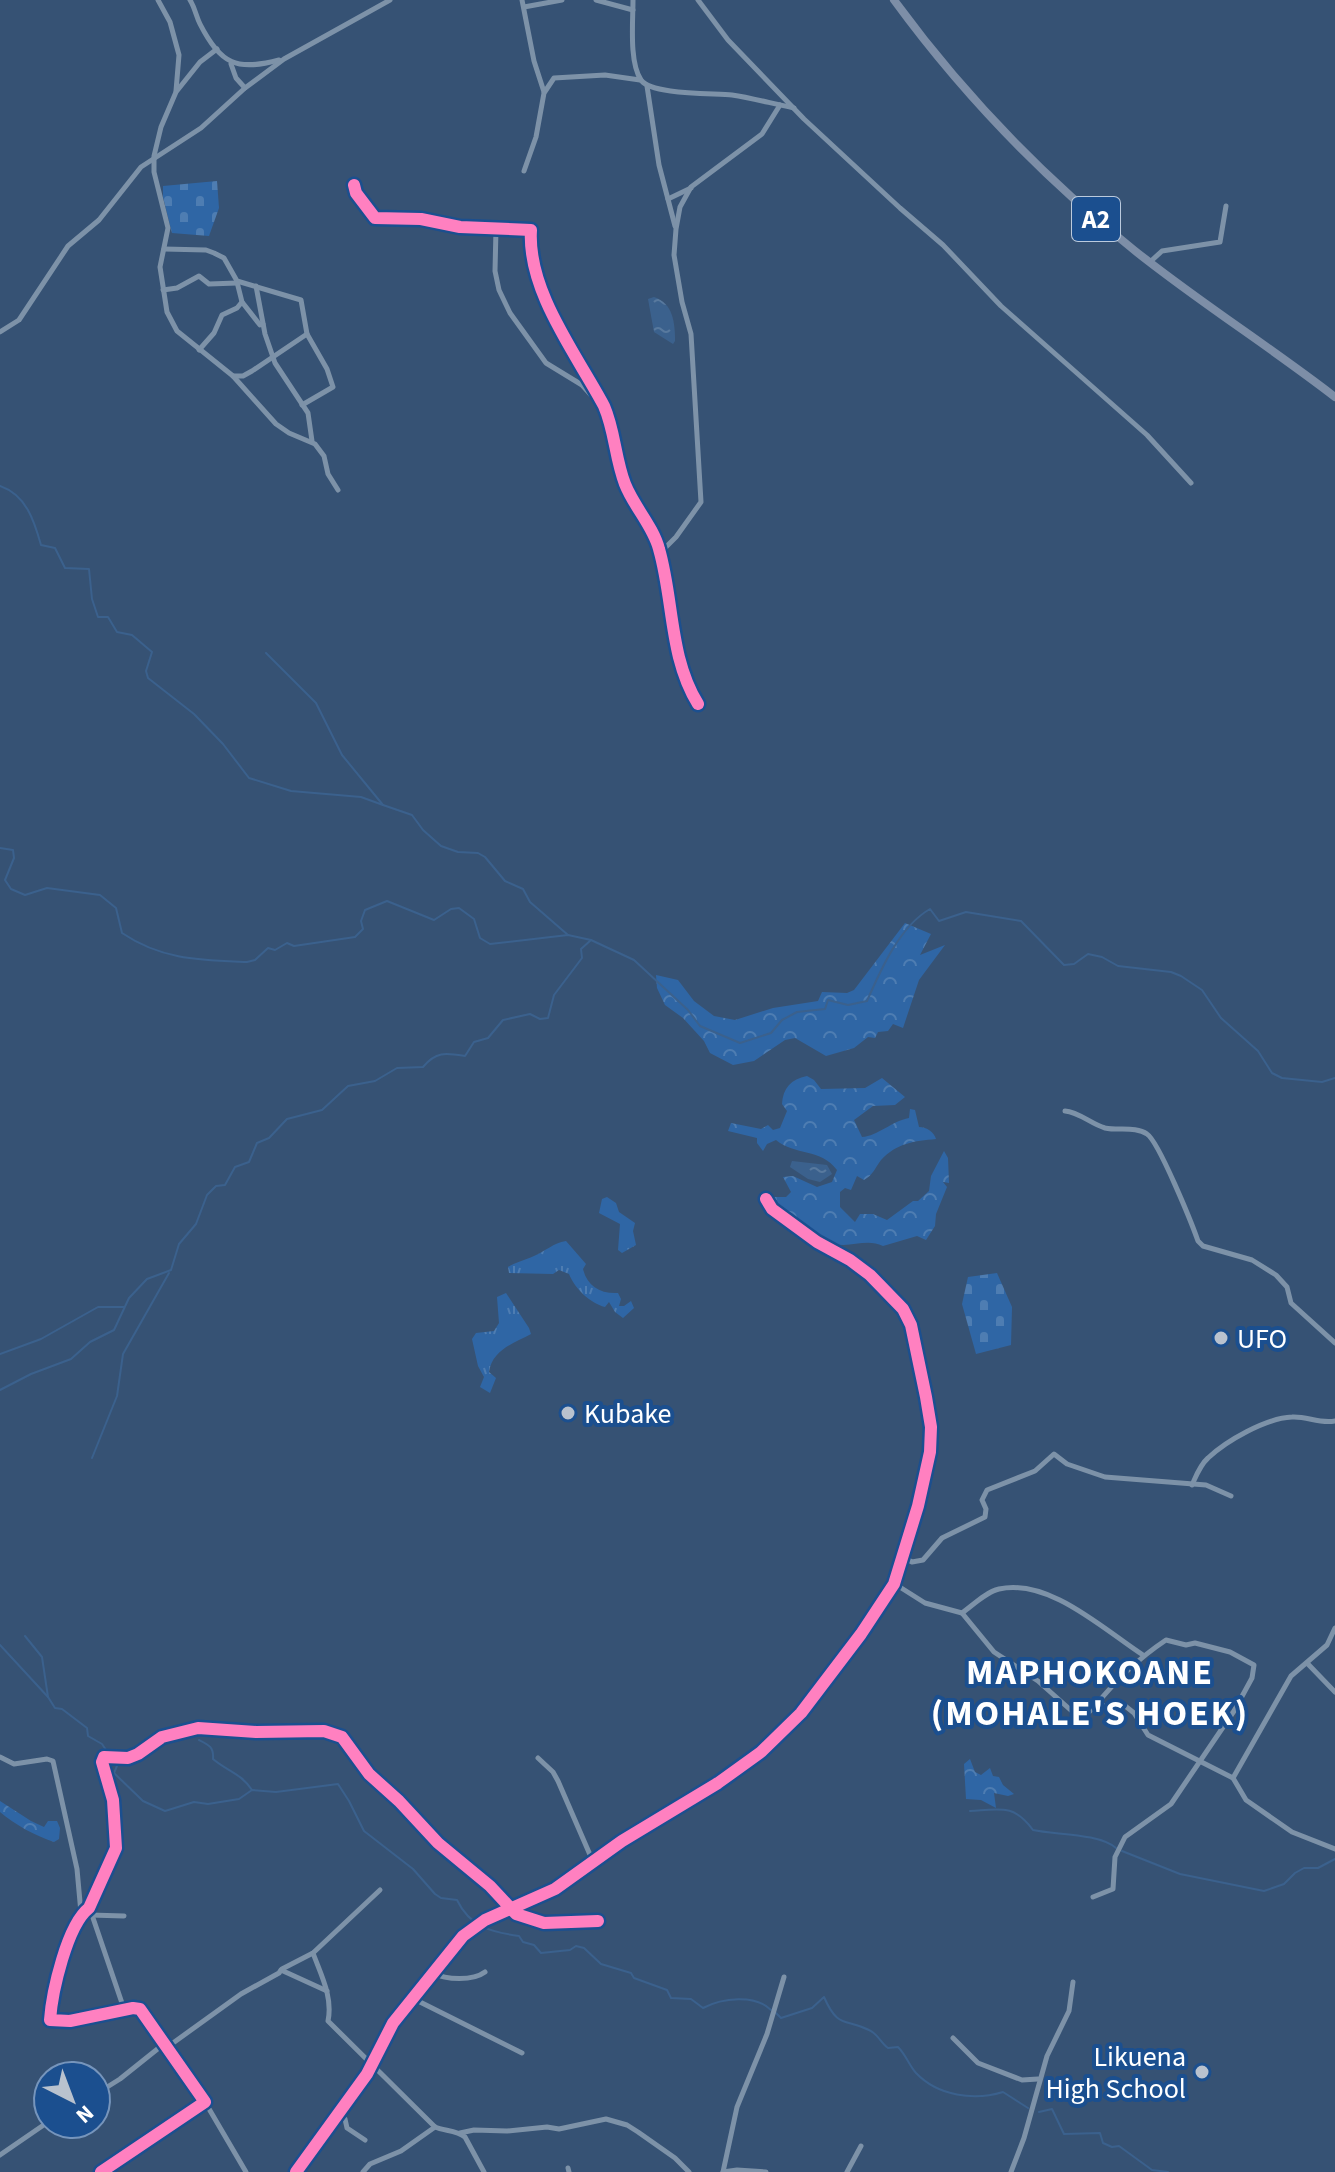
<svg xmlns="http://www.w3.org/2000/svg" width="1335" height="2172" font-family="'Source Sans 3',sans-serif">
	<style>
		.grass { fill: url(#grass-tufts) }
		.forest { fill: url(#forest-crowns) }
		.cemetery { fill: url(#cemetery-stones) }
		.water { fill: url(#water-ripples) }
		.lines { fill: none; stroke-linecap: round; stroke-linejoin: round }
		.stream { stroke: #3b618d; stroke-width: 2 }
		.minor { stroke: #7d92a8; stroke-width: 5 }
		.primary { stroke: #7d8ea7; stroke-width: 8 }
		.cycleway-casing { stroke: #1b4f8f; stroke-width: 17 }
		.cycleway { stroke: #ff80c0; stroke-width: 12 }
		.poi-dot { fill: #b9c2ce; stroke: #1b4f8f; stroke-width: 3 }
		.labels { text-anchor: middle; stroke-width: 8; stroke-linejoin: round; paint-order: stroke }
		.shield { fill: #1b4f8f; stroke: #bbcadd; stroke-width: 2 }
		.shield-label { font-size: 26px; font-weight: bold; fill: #fff }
		.poi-label { font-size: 28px; fill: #fff; stroke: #1b4f8f; text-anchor: start }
		.district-label { font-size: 36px; font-weight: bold; letter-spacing: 2px; fill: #fff; stroke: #1b4f8f }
	</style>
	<defs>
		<pattern id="grass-tufts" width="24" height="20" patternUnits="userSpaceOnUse" patternTransform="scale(2)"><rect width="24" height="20" fill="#2f66a5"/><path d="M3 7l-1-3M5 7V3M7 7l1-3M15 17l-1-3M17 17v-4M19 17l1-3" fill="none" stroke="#4e7db2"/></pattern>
		<pattern id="forest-crowns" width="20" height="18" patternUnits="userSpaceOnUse" patternTransform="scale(2)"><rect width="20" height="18" fill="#2f66a5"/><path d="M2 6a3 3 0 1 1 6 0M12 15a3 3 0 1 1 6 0" fill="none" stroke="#4e7db2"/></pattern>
		<pattern id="cemetery-stones" width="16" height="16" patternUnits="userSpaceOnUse" patternTransform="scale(2)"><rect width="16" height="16" fill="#2f66a5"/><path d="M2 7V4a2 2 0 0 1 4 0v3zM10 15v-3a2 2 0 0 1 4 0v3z" fill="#4e7db2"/></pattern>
		<pattern id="water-ripples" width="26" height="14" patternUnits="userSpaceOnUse" patternTransform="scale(2)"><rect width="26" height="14" fill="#3b618d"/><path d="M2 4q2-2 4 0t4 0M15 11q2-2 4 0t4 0" fill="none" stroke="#58799e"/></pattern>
	</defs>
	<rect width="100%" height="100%" fill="#365274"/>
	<g class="grass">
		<polygon points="607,1197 616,1203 619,1212 635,1223 633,1231 636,1245 622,1253 618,1250 620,1224 599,1213 602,1199"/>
		<path d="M566 1241 586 1264 583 1269C587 1286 600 1294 618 1293L621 1299 619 1306H624L631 1301 634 1308 623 1318 615 1312 609 1302 605 1307C590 1303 575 1289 569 1274L559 1270 553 1274 509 1273 508 1267C516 1262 525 1260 534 1256 546 1251 553 1243 566 1241Z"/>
		<path d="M506 1293 529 1328 531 1334C514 1343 492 1350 489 1372L496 1378 490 1393 480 1387 484 1377 478 1366 472 1339 476 1333 494 1331 499 1323 497 1297Z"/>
	</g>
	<g class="forest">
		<polygon points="905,923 931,934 920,955 945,945 919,980 903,1028 893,1024 888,1031 878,1032 875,1038 868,1037 854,1048 826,1056 795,1038 785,1040 754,1061 733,1065 710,1053 704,1041 683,1018 665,1005 657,988 656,975 678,980 694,1001 714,1016 735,1020 773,1008 818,1001 822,992 847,993 854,990"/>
		<path d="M807 1076 814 1080 821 1089 865 1088 882 1078 905 1097 895 1105 873 1106 854 1120 862 1137C878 1136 892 1121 909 1118L910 1109 915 1110 919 1127C927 1127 934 1132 936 1139 914 1141 897 1143 881 1160 875 1168 873 1175 864 1180L857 1176 851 1190 845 1188 840 1192V1207L855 1222 860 1214H873L887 1220 913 1201H918L929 1191 931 1176 944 1151 948 1158 949 1183 943 1182 947 1187 936 1214 935 1226 926 1240 917 1236 883 1246C867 1238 850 1248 835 1244 827 1241 824 1238 815 1238L774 1209 769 1197H786L791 1192 783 1177 793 1176 817 1187 832 1182 837 1170C821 1148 795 1156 776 1140L767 1144 763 1151 757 1143V1138L728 1131 731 1123 761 1129 768 1125 773 1130 780 1128 787 1111 782 1104C783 1088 791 1079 807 1076Z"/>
		<polygon points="970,1759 975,1772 981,1775 990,1768 993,1776 999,1777 1003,1785 1014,1794 1008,1796 994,1793 996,1808 981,1800 966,1799 964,1764"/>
		<path d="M0 1801 31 1821 44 1827 48 1821H57L60 1828 59 1839 54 1842C36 1836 15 1825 0 1812Z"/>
	</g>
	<g class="cemetery">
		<polygon points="217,181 219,208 209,236 172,233 163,197 163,186"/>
		<polygon points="997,1273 1012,1307 1011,1345 976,1354 962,1304 968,1277"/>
	</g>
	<g class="water">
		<path d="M654 297C673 303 675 323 675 341L673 344 654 332 648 299Z"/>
		<polygon points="792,1161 827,1165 832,1174 820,1182 808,1179 790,1167"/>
	</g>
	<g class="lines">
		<g class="stream">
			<path d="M0 486C26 495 34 520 41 545L55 548 65 568 89 569 92 599 98 617H108L117 632 132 635 152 652 146 671 148 678 194 714 223 744 249 778 291 791 361 797 383 805"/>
			<polyline points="266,653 316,703 342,755 383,805 412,815 423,830 441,846 458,852 478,853 485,857 505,881 523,889 530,902 568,935"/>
			<path d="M0 848 13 850 14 858 5 880 11 889 25 895 47 888 100 895 116 908 122 933C162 960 200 960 247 962L255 960 268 948 275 950 287 943 294 946 355 937 363 929 361 921 365 910 387 901 434 920 451 909 459 908 474 919 480 938 490 944 568 935 591 940 634 960 688 1010 700 1026 740 1043 771 1033 782 1020 797 1012 825 1009 828 1000 848 1005 867 1001C881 969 900 926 930 909L939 921 966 912 1021 921 1064 965 1074 964 1088 954 1102 957 1118 966 1171 972 1181 976 1202 990 1221 1018 1258 1051 1272 1073 1282 1078 1322 1082 1335 1078"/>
			<polyline points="0,1354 41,1339 98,1307 124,1307"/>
			<path d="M0 1390 31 1374 71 1359 90 1342 114 1330 129 1298 147 1279 171 1270 179 1244 196 1224 207 1195 216 1186 225 1185 235 1167 249 1162 257 1143 269 1138 287 1119 322 1110 348 1086 375 1081 397 1068 423 1067C436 1051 446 1053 465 1056L474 1042 488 1038 503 1020 530 1014 540 1019 548 1018 554 995 582 958 581 949 591 940"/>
			<polyline points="92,1458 117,1396 123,1354 169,1273"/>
			<path d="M25 1636 42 1657 48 1697 55 1708 62 1709 87 1728 88 1736 102 1744 117 1766 114 1773 143 1801 165 1811 194 1802 208 1804 239 1799 252 1790 276 1792 338 1784 349 1801 364 1831 413 1869 435 1894 441 1898 457 1900C470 1927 491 1932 519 1936L523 1942 534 1945 541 1953 570 1950 576 1946 584 1948 601 1964 631 1973 634 1978 667 1990 671 1998 691 1999 703 2008C722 1998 755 1994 771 2010"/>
			<polyline points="0,1645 48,1697"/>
			<path d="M199 1740C209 1745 214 1747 213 1759 227 1771 242 1774 252 1790"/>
			<path d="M970 1811C1001 1809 1014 1804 1033 1830 1056 1835 1098 1833 1116 1848"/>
			<polyline points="1122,1851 1180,1874 1264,1891 1284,1884 1295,1873 1304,1868 1318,1868 1335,1859"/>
			<path d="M776 2013 781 2018 812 2008 824 1997C838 2029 845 2018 869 2030 878 2034 881 2043 888 2048L898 2047C906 2055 909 2065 916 2073 938 2096 974 2101 1003 2092L1028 2108"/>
			<polyline points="1039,2112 1052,2109 1064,2134 1100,2133 1103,2143 1112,2147 1119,2146 1152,2170 1168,2172"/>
		</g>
		<g class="minor">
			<polyline points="158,0 170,22 179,55 176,91"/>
			<path d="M190 0C195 8 196 16 200 24 221 65 237 71 279 60"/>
			<polyline points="522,0 534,61 544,92"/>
			<polyline points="596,0 633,10"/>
			<path d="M633 0C633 22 629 62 641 80 651 95 714 93 732 95 753 98 773 104 794 108"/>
			<polyline points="698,0 728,40 804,119 900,208 943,245 1001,306 1147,435 1191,483"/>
			<polyline points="524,7 562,0"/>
			<polyline points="217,49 200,62 176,92 161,127 154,156 154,172 168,228 160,267 167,312 177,331 233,376 276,424 289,433 315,444 324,456 328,474 338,490"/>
			<polyline points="231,64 236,78 245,88"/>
			<polyline points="647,86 659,165 675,226"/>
			<polyline points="524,171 536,137 544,93 554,78 605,75 640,80"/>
			<path d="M354 185 356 193 375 218 421 219 460 227 531 230C527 291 577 355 604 406 615 431 615 458 625 484 634 507 653 526 659 549 674 601 669 657 698 704"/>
			<polyline points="668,199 691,188"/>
			<polyline points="496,229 495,271 499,290 510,313 546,363 582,385 591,395 600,400"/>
			<polyline points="164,249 206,250 214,253 224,258 237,281 301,300 307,334 327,369 333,387 302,405"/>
			<polyline points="1150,262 1162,251 1220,242 1226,206"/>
			<polyline points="237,282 242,302 260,325 263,324"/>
			<polyline points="256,286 265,334 275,363 308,413 312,441"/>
			<polyline points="163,290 177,288 199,276 209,284 237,283"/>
			<polyline points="0,332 19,320 68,246 99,220 141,167 201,128 245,88 284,59 390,0"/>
			<polyline points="199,350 214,333 222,315 237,308 242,302"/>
			<polyline points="233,376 243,376 252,371 307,334"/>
			<polyline points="660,553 676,537 701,502 691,334 682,302 674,255 676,229 680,207 691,187 762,134 780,105"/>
			<path d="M1065 1111C1079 1112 1091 1124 1105 1128 1118 1131 1136 1126 1147 1134 1159 1142 1192 1224 1198 1241L1203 1246 1252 1260 1276 1275 1287 1287 1291 1303 1335 1343"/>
			<path d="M1192 1485C1196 1476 1200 1465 1208 1458 1226 1441 1266 1418 1292 1417 1307 1416 1319 1424 1335 1421"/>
			<polyline points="903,1557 912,1562 923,1560 942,1538 985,1517 986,1509 982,1500 987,1490 1035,1471 1054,1454 1067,1464 1105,1477 1206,1485 1231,1496"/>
			<polyline points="895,1584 925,1603 962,1613 994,1652 1038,1681 1074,1713 1085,1716 1095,1706 1124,1705 1134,1713 1148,1735 1233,1778 1246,1800 1292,1832 1335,1849"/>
			<path d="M962 1613C973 1605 986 1592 999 1589 1049 1578 1103 1629 1143 1655"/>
			<polyline points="1307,1663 1335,1692"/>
			<polyline points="0,1757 14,1764 47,1759 53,1761 77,1869 81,1913"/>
			<polyline points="538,1758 553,1772 558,1781 594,1864"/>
			<polyline points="1233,1778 1291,1676 1327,1645 1335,1628"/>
			<path d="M1093 1897 1113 1889 1115 1857 1125 1837 1171 1804 1234 1711 1252 1678 1254 1665 1230 1652 1195 1643 1186 1645 1166 1640C1139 1658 1116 1680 1096 1705"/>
			<polyline points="90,1915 124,1916"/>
			<polyline points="92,1915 124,2009"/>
			<path d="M313 1953C321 1975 333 1997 328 2021L435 2127C444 2131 457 2130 465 2137L484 2172"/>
			<polyline points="282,1969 313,1953 380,1890"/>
			<path d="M433 1973C446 1980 473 1981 485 1972"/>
			<polyline points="412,1998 522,2053"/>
			<polyline points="953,2038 978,2063 1022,2080 1038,2079"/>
			<polyline points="96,2094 120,2079 165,2043 173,2043 241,1994 279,1973 281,1970 327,1991"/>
			<polyline points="205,2102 246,2172"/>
			<polyline points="339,2113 345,2119 347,2128 365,2140"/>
			<polyline points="460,2133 474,2130 507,2131 547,2127 559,2129 606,2119 627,2125 638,2132 675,2158 689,2172"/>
			<polyline points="0,2155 48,2122"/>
			<polyline points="568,2168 569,2172"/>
			<path d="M101 2172 205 2102 140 2009 133 2008 70 2021 50 2020C52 1992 67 1925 89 1908L116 1848 113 1800 102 1762 104 1757 128 1758 138 1754 162 1737 198 1728 256 1732 324 1731 342 1737 369 1774 399 1801 438 1843 490 1886 516 1914 544 1923 598 1921"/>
			<polyline points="296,2172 367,2074 393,2023 463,1936 485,1920 555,1889 622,1841 718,1783 761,1752 801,1713 861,1634 894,1584 918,1506 930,1452 931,1427 926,1397 911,1325 903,1309 870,1275 850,1260 817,1242 772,1209 766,1199"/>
			<polyline points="363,2172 370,2164 401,2151 435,2127"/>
			<polyline points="723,2172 737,2107 767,2034 784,1977"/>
			<polyline points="723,2172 737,2170 766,2172"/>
			<polyline points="847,2172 861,2146"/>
			<polyline points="1011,2172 1024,2138 1047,2056 1069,2011 1073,1982"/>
		</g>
		<path class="primary" d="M894 0C962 93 1044 178 1134 250 1199 302 1269 346 1335 397"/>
		<g class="cycleway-casing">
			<g id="cycleway">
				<path d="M354 185 356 193 375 218 421 219 460 227 531 230C527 291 577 355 604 406 615 431 615 458 625 484 634 507 653 526 659 549 674 601 669 657 698 704"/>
				<path d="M101 2172 205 2102 140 2009 133 2008 70 2021 50 2020C52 1992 67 1925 89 1908L116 1848 113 1800 102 1762 104 1757 128 1758 138 1754 162 1737 198 1728 256 1732 324 1731 342 1737 369 1774 399 1801 438 1843 490 1886 516 1914 544 1923 598 1921"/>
				<polyline points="296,2172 367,2074 393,2023 463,1936 485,1920 555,1889 622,1841 718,1783 761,1752 801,1713 861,1634 894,1584 918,1506 930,1452 931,1427 926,1397 911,1325 903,1309 870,1275 850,1260 817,1242 772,1209 766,1199"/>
			</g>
		</g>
		<use href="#cycleway" class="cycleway"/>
	</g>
	<g class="poi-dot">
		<circle cx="1221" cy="1338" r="8"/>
		<circle cx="568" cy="1413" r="8"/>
		<circle cx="1202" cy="2072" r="8"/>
	</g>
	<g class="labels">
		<rect class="shield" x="1072" y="197" width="48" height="44" rx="6"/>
		<g class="shield-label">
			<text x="1096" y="228">A2</text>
		</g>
		<g class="poi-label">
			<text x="1237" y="1348">UFO</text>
			<text x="584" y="1423">Kubake</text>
			<text x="1186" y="2066" text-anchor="end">Likuena<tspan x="1186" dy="32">High School</tspan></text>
		</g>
		<g class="district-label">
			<text x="1090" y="1684">MAPHOKOANE<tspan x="1090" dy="41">(MOHALE'S HOEK)</tspan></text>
		</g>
	</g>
	<g transform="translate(72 2100) rotate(138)"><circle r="38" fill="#1b4f8f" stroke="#7695bc" stroke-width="2"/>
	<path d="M0-6L14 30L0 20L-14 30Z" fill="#b9c2ce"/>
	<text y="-12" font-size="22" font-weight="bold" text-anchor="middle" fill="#ffffff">N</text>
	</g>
</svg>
